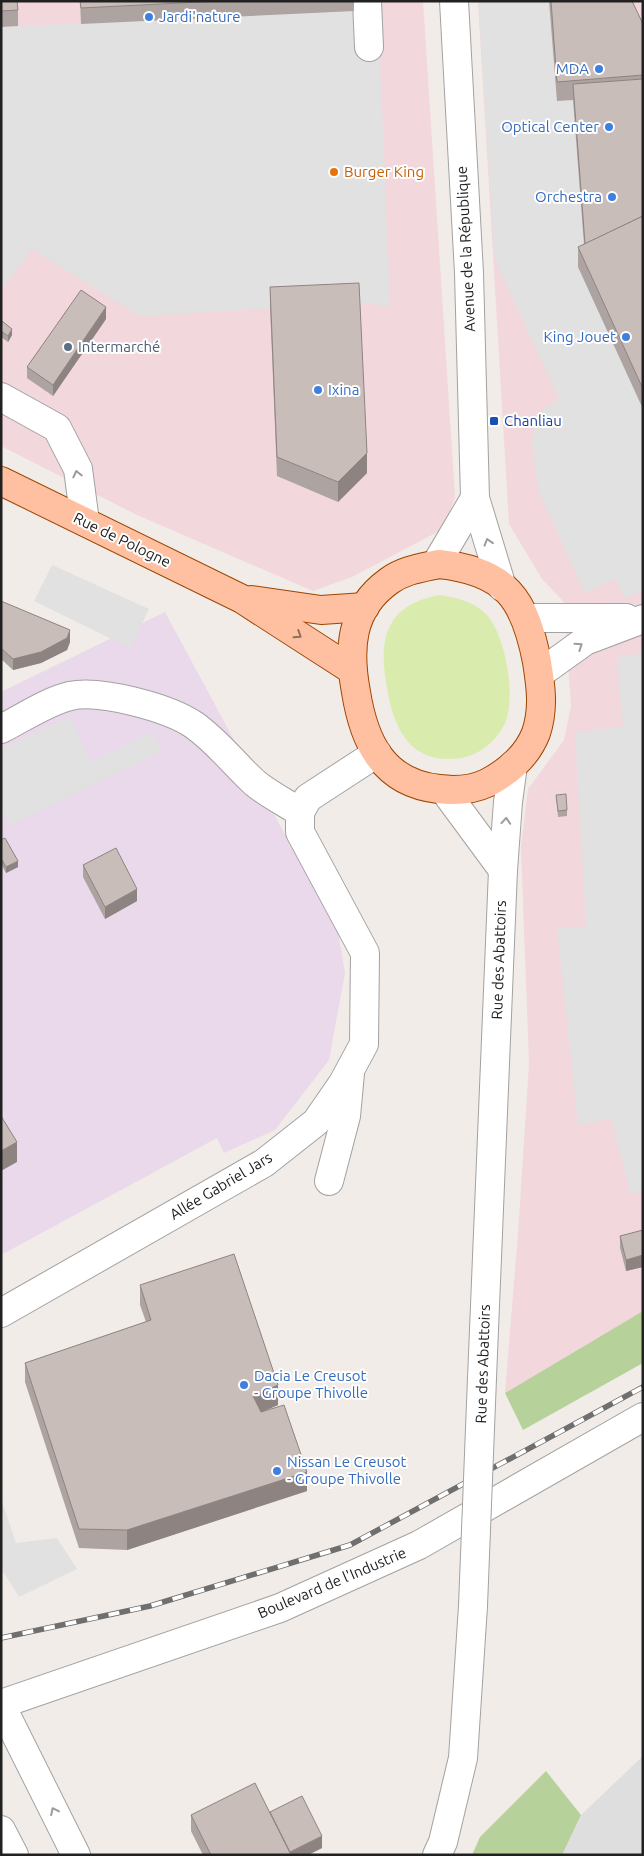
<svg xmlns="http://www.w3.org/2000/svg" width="644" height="1856" font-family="Ubuntu,sans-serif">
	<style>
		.residential { fill: #dfdede }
		.commercial { fill: #f2d7dc }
		.industrial { fill: #ead9ea }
		.grass { fill: #daecad }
		.forest { fill: #b7d19b }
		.parking { fill: #e1e1e1 }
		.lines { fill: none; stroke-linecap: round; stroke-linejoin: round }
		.minor-casing { stroke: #a2a2a2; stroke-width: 30 }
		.major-casing { stroke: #9e4500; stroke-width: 30 }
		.minor { stroke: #fff; stroke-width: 28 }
		.major { stroke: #fec0a0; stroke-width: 28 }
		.rail-casing { stroke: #6f6f6f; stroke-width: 5.5 }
		.rail { stroke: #fff; stroke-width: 4; stroke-dasharray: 11; stroke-linecap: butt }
		.minor-bridge-casing { stroke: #a2a2a2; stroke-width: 30; stroke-linecap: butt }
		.minor-bridge { stroke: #fff; stroke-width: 28 }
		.wall { fill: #ada3a0 }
		.shaded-wall { fill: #8d8482 }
		.building { fill: #c9bdba; stroke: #8d8482 }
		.oneway { stroke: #9b9b9b }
		.oneway2 { stroke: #907060 }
		.shop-dot { fill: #3f7fe0; stroke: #fff; stroke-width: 2 }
		.food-dot { fill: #e8710a; stroke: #fff; stroke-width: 2 }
		.service-dot { fill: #5c6f8a; stroke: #fff; stroke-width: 2 }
		.transit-dot { fill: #1a4fb4; stroke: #fff; stroke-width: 2 }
		.labels { text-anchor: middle; stroke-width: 4; stroke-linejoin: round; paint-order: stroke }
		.shop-label { font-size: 15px; fill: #366cbe; stroke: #fff; text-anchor: start }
		.food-label { font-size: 15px; fill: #c56008; stroke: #fff; text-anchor: start }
		.street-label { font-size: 15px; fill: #212121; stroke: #fff }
		.service-label { font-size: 15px; fill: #4e5e75; stroke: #fff; text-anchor: start }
		.transit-label { font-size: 15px; fill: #164399; stroke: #fff; text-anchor: start }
	</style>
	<rect width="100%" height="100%" fill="#f1ece7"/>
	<polygon class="residential" points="643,1756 643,1855 562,1855 581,1815"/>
	<g class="commercial">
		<polygon points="1,1 423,1 455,497 445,528 352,577 313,591 137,515 1,446"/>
		<polygon points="478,1 639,1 643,8 643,1311 505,1393 518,1234 529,1064 521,846 528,789 564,740 571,706 564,602 542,579 509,524"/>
	</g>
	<polygon class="industrial" points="165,612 338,933 345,973 329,1060 275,1130 224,1153 217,1138 1,1255 1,692"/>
	<path class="grass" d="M440 595C457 598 472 601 485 613 506 633 518 703 503 727 494 743 480 754 462 758 411 766 394 730 387 688 378 639 385 605 440 595Z"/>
	<g class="forest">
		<polygon points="643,1311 643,1363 523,1430 505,1393"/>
		<polygon points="546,1771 581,1815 562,1855 472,1855 480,1837"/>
	</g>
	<g class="parking">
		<polygon points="478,1 549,1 557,101 573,100 585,263 643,409 643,591 624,598 616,579 585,593 539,492 532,443 535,423 545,408 559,399 495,260"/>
		<polygon points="354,11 378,13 390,306 359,303 140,316 32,249 1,291 1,27"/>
		<polygon points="52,565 149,609 130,648 34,601"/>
		<polygon points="643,649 643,1190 631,1195 611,1119 578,1125 557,927 586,928 575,732 623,727 617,657 637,655"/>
		<polygon points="69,717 91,762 153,732 163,751 11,825 1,806 1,750"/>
		<polygon points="1,1498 16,1543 57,1538 77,1569 19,1597 1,1568"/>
	</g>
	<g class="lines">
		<g class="minor-casing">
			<g id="minor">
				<polyline points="367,1 369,47"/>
				<polyline points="454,1 469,273 475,498 502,587"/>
				<polyline points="1,397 57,428 78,469 85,522"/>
				<polyline points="436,564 475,498"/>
				<polyline points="526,618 626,618"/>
				<polyline points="539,674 585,641 643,619"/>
				<path d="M1 729C21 719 48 701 70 696 100 689 169 708 194 725 218 742 234 764 255 783 268 794 286 803 300 812"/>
				<polyline points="444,790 503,870"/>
				<polyline points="329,1181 346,1116 350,1073"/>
				<polyline points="1,1313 264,1163 316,1122 343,1083 364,1044 365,953 300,832 300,812 308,798 377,753"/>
				<polyline points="482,1378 503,870 508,802 513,765"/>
				<polyline points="1,1704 280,1608 419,1545 643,1417"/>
				<polyline points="1,1705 76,1855"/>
				<polyline points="1,1830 14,1855"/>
				<polyline points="437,1855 443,1842 463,1758 473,1606"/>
			</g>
		</g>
		<g class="major-casing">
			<g id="major">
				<polyline points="1,481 242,599 352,670"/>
				<path d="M439 564C506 571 525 599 537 662 541 687 544 709 536 733 527 756 508 772 487 783 472 790 455 791 439 789 383 783 364 742 356 692 348 649 350 609 389 581 404 570 421 568 439 564Z"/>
				<polyline points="251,600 321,610 365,607"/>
			</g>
		</g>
		<use href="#minor" class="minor"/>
		<use href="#major" class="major"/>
		<g class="rail-casing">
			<polyline id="rail" points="1,1638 150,1606 350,1545 643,1387"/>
		</g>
		<use href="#rail" class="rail"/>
		<g class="minor-bridge-casing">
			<polyline id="minor-bridge" points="473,1606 482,1378"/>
		</g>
		<use href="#minor-bridge" class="minor-bridge"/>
	</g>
	<g class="wall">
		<polygon points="1,1 18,10 18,26 1,27"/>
		<polygon points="80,1 354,1 354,11 81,24"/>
		<polygon points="549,1 632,1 643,24 643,409 578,267 578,247 584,244 573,100 557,101"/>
		<polygon points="270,287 367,473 338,502 277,476 270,306"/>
		<polygon points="106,319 53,396 27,378 27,367"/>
		<polygon points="1,322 12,335 8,342 1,337"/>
		<polygon points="1,601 70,642 67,650 41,663 13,670 1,659"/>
		<polygon points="556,795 567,810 567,816 558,817"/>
		<polygon points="1,840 18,867 6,873 1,864"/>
		<polygon points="83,865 137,901 105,919 83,877"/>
		<polygon points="643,1230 643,1267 626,1271 620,1248 620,1236"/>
		<polygon points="140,1285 278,1405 266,1410 307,1491 127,1550 79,1548 25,1382 25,1363 146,1322 140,1305"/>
		<polygon points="270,1812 322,1848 308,1855 203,1855 191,1831 191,1815"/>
	</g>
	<g class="shaded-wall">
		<polygon points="106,307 106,319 53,396 53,385"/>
		<polygon points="12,329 12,335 8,342 8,336"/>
		<polygon points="367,453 367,473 338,502 338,482"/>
		<polygon points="70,630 70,642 67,650 41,663 13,670 13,659"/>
		<polygon points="18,861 18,867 6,873 6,867"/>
		<polygon points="137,889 137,901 105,919 105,907"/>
		<polygon points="17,1142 17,1162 1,1171 1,1151"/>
		<polygon points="643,1255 643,1267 626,1271 626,1260"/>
		<polygon points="278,1385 278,1405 253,1416 253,1396"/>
		<polygon points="307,1472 307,1491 127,1550 127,1530"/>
		<polygon points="322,1836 322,1848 308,1855 288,1855 288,1853"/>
	</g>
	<g class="building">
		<polygon points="1,1 17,1 18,10 1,11"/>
		<polygon points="80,1 220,1 81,8"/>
		<polygon points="551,1 632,1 643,24 643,75 557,82"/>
		<polygon points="643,79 643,216 585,244 573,84"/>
		<polygon points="643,216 643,389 578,247"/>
		<polygon points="359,283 367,453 338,482 277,457 270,287"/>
		<polygon points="81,290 106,307 53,385 27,367"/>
		<polygon points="2,321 12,329 8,336 1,331"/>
		<polygon points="1,601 70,630 67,638 41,652 13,659 1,648"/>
		<polygon points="566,794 567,810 558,811 556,795"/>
		<polygon points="5,838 18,861 6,867 1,858 1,840"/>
		<polygon points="116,848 137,889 105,907 83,865"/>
		<polygon points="1,1116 17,1142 1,1151"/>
		<polygon points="643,1230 643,1255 626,1260 620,1236"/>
		<polygon points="234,1254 278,1385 253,1396 261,1412 284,1405 307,1472 127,1530 79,1529 25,1363 151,1320 140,1285"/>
		<polygon points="255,1783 291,1855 211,1855 191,1815"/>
		<polygon points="302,1796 322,1836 290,1852 270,1812"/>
	</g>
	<defs><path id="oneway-chevron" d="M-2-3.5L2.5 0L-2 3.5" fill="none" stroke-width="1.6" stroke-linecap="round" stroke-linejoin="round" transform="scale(1.25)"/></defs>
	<g class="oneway">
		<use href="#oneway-chevron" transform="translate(77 474) rotate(-103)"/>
		<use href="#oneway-chevron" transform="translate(488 542) rotate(-107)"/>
		<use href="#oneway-chevron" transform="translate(579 646) rotate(-34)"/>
		<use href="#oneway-chevron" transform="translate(506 821) rotate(-86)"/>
		<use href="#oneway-chevron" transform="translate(54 1811) rotate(-116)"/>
	</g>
	<use class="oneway2" href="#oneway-chevron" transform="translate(298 635) rotate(33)"/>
	<g class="shop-dot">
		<circle cx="149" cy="17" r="5"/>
		<circle cx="599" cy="69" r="5"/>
		<circle cx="609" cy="127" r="5"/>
		<circle cx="612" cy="197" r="5"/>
		<circle cx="626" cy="337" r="5"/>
		<circle cx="318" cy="390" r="5"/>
		<circle cx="244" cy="1385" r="5"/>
		<circle cx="277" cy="1471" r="5"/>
	</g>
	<circle class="food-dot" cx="334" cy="172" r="5"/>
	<circle class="service-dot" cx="68" cy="347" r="5"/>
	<rect class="transit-dot" x="489" y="416" width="10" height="10" rx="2.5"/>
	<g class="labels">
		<g class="shop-label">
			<text x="159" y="22">Jardi'nature</text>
			<text x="589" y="74" text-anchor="end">MDA</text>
			<text x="599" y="132" text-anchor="end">Optical Center</text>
			<text x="602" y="202" text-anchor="end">Orchestra</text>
			<text x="616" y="342" text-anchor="end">King Jouet</text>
			<text x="328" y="395">Ixina</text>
			<text x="254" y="1381">Dacia Le Creusot<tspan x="254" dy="17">- Groupe Thivolle</tspan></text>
			<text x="287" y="1467">Nissan Le Creusot<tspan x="287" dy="17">- Groupe Thivolle</tspan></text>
		</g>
		<g class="food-label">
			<text x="344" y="177">Burger King</text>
		</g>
		<g class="street-label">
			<text transform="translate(466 249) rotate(-93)" y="5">Avenue de la République</text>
			<text transform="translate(122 540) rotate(26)" y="5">Rue de Pologne</text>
			<text transform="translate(499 960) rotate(-88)" y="5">Rue des Abattoirs</text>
			<text transform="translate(221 1186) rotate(-31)" y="5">Allée Gabriel Jars</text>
			<text transform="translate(483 1364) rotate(-88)" y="5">Rue des Abattoirs</text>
			<text transform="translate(332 1583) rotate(-23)" y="5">Boulevard de l'Industrie</text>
		</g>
		<g class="service-label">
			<text x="78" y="352">Intermarché</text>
		</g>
		<g class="transit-label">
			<text x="504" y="426">Chanliau</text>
		</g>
	</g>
	<rect width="644" height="1856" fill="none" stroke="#212121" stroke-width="5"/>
</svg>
